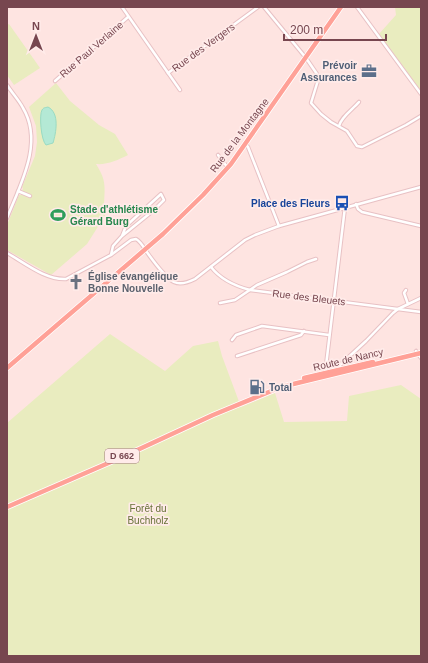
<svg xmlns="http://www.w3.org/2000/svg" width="428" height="663" font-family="Arial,sans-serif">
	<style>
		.green { fill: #e9ecbf }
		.water { fill: #b4e9d5; stroke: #9adbc3 }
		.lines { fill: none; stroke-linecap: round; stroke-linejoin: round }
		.street-casing { stroke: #e8c1c4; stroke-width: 4.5 }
		.primary-casing { stroke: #fff; stroke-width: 6 }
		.street { stroke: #fff; stroke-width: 2.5 }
		.primary { stroke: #ffa197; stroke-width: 4.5 }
		.labels { text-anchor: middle; stroke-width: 3.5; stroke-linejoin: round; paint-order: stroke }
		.shield { fill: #ffebe9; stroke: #a0787d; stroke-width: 1 }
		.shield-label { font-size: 9px; font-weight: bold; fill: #77464f }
		.street-label { font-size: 10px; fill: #77464f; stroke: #ffebe9 }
		.service-label { font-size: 10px; font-weight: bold; fill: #4e5e75; stroke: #ffebe9; text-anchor: end }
		.transit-label { font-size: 10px; font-weight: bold; fill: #164399; stroke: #ffebe9; text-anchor: end }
		.leisure-label { font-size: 10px; font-weight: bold; fill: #27864d; stroke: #ffebe9; text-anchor: start }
		.worship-label { font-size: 10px; font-weight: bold; fill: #5b616d; stroke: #ffebe9; text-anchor: start }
		.park-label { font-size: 10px; fill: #687238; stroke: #ffebe9 }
	</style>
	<rect width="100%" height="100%" fill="#fee4e1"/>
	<g class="green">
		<polygon points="395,7 421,7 421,91 379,34 396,15"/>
		<polygon points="9,24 40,68 14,85 7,75 7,25"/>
		<path d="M56 83 70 101 99 125 115 134 128 155C118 160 107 165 96 164 106 180 105 185 104 204L111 206 87 244 51 275 7 250V225L19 195H21L23 188 22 187 35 156 37 142 36 126 29 107Z"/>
		<polygon points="110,334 165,371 193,346 218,341 222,356 241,407 275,393 284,422 347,421 349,396 401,385 421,399 421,656 7,656 7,423"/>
	</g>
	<path class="water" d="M48 107C60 113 56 133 53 143L46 145C41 140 39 115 42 110 44 107 45 108 48 107Z"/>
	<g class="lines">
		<g class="street-casing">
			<g id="street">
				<polyline points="122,7 180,90"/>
				<polyline points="264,7 306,58 319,77 311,103 321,114 331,122 347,131 357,146 362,147 406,125 421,116"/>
				<polyline points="357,7 421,94"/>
				<polyline points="168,73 258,7"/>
				<polyline points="55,81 128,17"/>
				<path d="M7 85C12 93 19 100 23 108 44 143 20 185 7 218"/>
				<path d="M339 126C341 117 352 110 359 102"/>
				<polyline points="246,145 248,147 279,226"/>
				<polyline points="218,155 228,168"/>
				<polyline points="18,191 30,196"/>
				<polyline points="356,204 358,209 362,212 421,226"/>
				<path d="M7 253C25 263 45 280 66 279L111 255 131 240 136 239C141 242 143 246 146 251 152 259 164 277 174 282 180 285 189 282 195 279L245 240 255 235 279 226 421 187"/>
				<polyline points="111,255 113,246 122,236 126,226 161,194 164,200 154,210 122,236"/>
				<path d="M211 267C221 280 235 286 250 290L421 312"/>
				<polyline points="406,290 404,293 408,304"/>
				<polyline points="220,303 235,300 257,285 287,272 307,262 316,259"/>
				<polyline points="232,340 236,335 262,326 329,335"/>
				<polyline points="416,351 421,358"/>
				<polyline points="237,356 301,335 304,331"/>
				<polyline points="346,369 346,365 350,357"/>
				<polyline points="338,370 340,365 366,341 393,313 398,309 421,298"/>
				<polyline points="325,374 345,207"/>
			</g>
		</g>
		<g class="primary-casing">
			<g id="primary">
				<polyline points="7,368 163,234 203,195 231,164 341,7"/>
				<polyline points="304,378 373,362"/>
				<polyline points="7,507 120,458 213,415 281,387 421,353"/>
			</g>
		</g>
		<use href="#street" class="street"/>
		<use href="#primary" class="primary"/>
	</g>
	<defs>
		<g id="office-bare" transform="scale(1.2)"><path d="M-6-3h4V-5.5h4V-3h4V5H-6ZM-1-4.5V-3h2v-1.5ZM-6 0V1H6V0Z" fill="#5c6f8a" stroke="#ffebe9" stroke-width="2.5" paint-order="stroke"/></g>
		<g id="bus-bare" transform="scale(1.2)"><path d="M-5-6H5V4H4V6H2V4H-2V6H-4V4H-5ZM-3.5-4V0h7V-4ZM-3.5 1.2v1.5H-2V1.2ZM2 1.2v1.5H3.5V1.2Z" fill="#1a4fb4" stroke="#ffebe9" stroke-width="2.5" paint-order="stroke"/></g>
		<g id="stadium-bare" transform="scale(1.2)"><path d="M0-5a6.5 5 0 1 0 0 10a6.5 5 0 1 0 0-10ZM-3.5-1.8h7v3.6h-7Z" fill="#2e9e5b" stroke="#ffebe9" stroke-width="2.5" paint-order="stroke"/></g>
		<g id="church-bare" transform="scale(1.2)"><path d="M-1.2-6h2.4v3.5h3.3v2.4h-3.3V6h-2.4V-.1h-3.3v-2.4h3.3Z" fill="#6b7280" stroke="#ffebe9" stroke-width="2.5" paint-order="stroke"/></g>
		<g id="fuel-bare" transform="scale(1.2)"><path d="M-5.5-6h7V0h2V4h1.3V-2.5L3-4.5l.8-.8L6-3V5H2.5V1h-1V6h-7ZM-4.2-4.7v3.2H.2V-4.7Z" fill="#5c6f8a" stroke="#ffebe9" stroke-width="2.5" paint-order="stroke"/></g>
	</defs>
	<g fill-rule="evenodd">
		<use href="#office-bare" x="369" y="71"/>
		<use href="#bus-bare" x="342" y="203"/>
		<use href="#stadium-bare" x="58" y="215"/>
		<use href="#church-bare" x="76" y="282"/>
		<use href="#fuel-bare" x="257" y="387"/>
	</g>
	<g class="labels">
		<rect class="shield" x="105" y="449" width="34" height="14" rx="3"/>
		<g class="shield-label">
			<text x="122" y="459">D 662</text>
		</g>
		<g class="street-label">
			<text transform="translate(203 47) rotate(-36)" y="4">Rue des Vergers</text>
			<text transform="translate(91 49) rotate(-41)" y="4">Rue Paul Verlaine</text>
			<text transform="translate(239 135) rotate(-53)" y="4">Rue de la Montagne</text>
			<text transform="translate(309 297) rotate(7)" y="4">Rue des Bleuets</text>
			<text transform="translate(348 359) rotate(-13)" y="4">Route de Nancy</text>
		</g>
		<g class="service-label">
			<text x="357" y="69">Prévoir<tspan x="357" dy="12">Assurances</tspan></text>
			<text x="269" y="391" text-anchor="start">Total</text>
		</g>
		<g class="transit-label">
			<text x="330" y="207">Place des Fleurs</text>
		</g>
		<g class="leisure-label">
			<text x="70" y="213">Stade d'athlétisme<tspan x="70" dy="12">Gérard Burg</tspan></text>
		</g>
		<g class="worship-label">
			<text x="88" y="280">Église évangélique<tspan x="88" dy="12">Bonne Nouvelle</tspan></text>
		</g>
		<g class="park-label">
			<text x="148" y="512">Forêt du<tspan x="148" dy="12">Buchholz</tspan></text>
		</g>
	</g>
	<rect width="428" height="663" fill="none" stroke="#77464f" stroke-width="16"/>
	<g transform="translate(36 36)" stroke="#ffebe9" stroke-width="3" paint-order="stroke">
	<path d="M0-3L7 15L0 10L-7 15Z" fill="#77464f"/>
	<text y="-6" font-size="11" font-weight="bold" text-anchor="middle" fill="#77464f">N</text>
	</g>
	<path d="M284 34v6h102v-6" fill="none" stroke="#77464f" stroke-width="2"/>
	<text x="290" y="34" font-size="12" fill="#77464f" stroke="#ffebe9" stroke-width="3" paint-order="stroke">200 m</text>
</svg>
